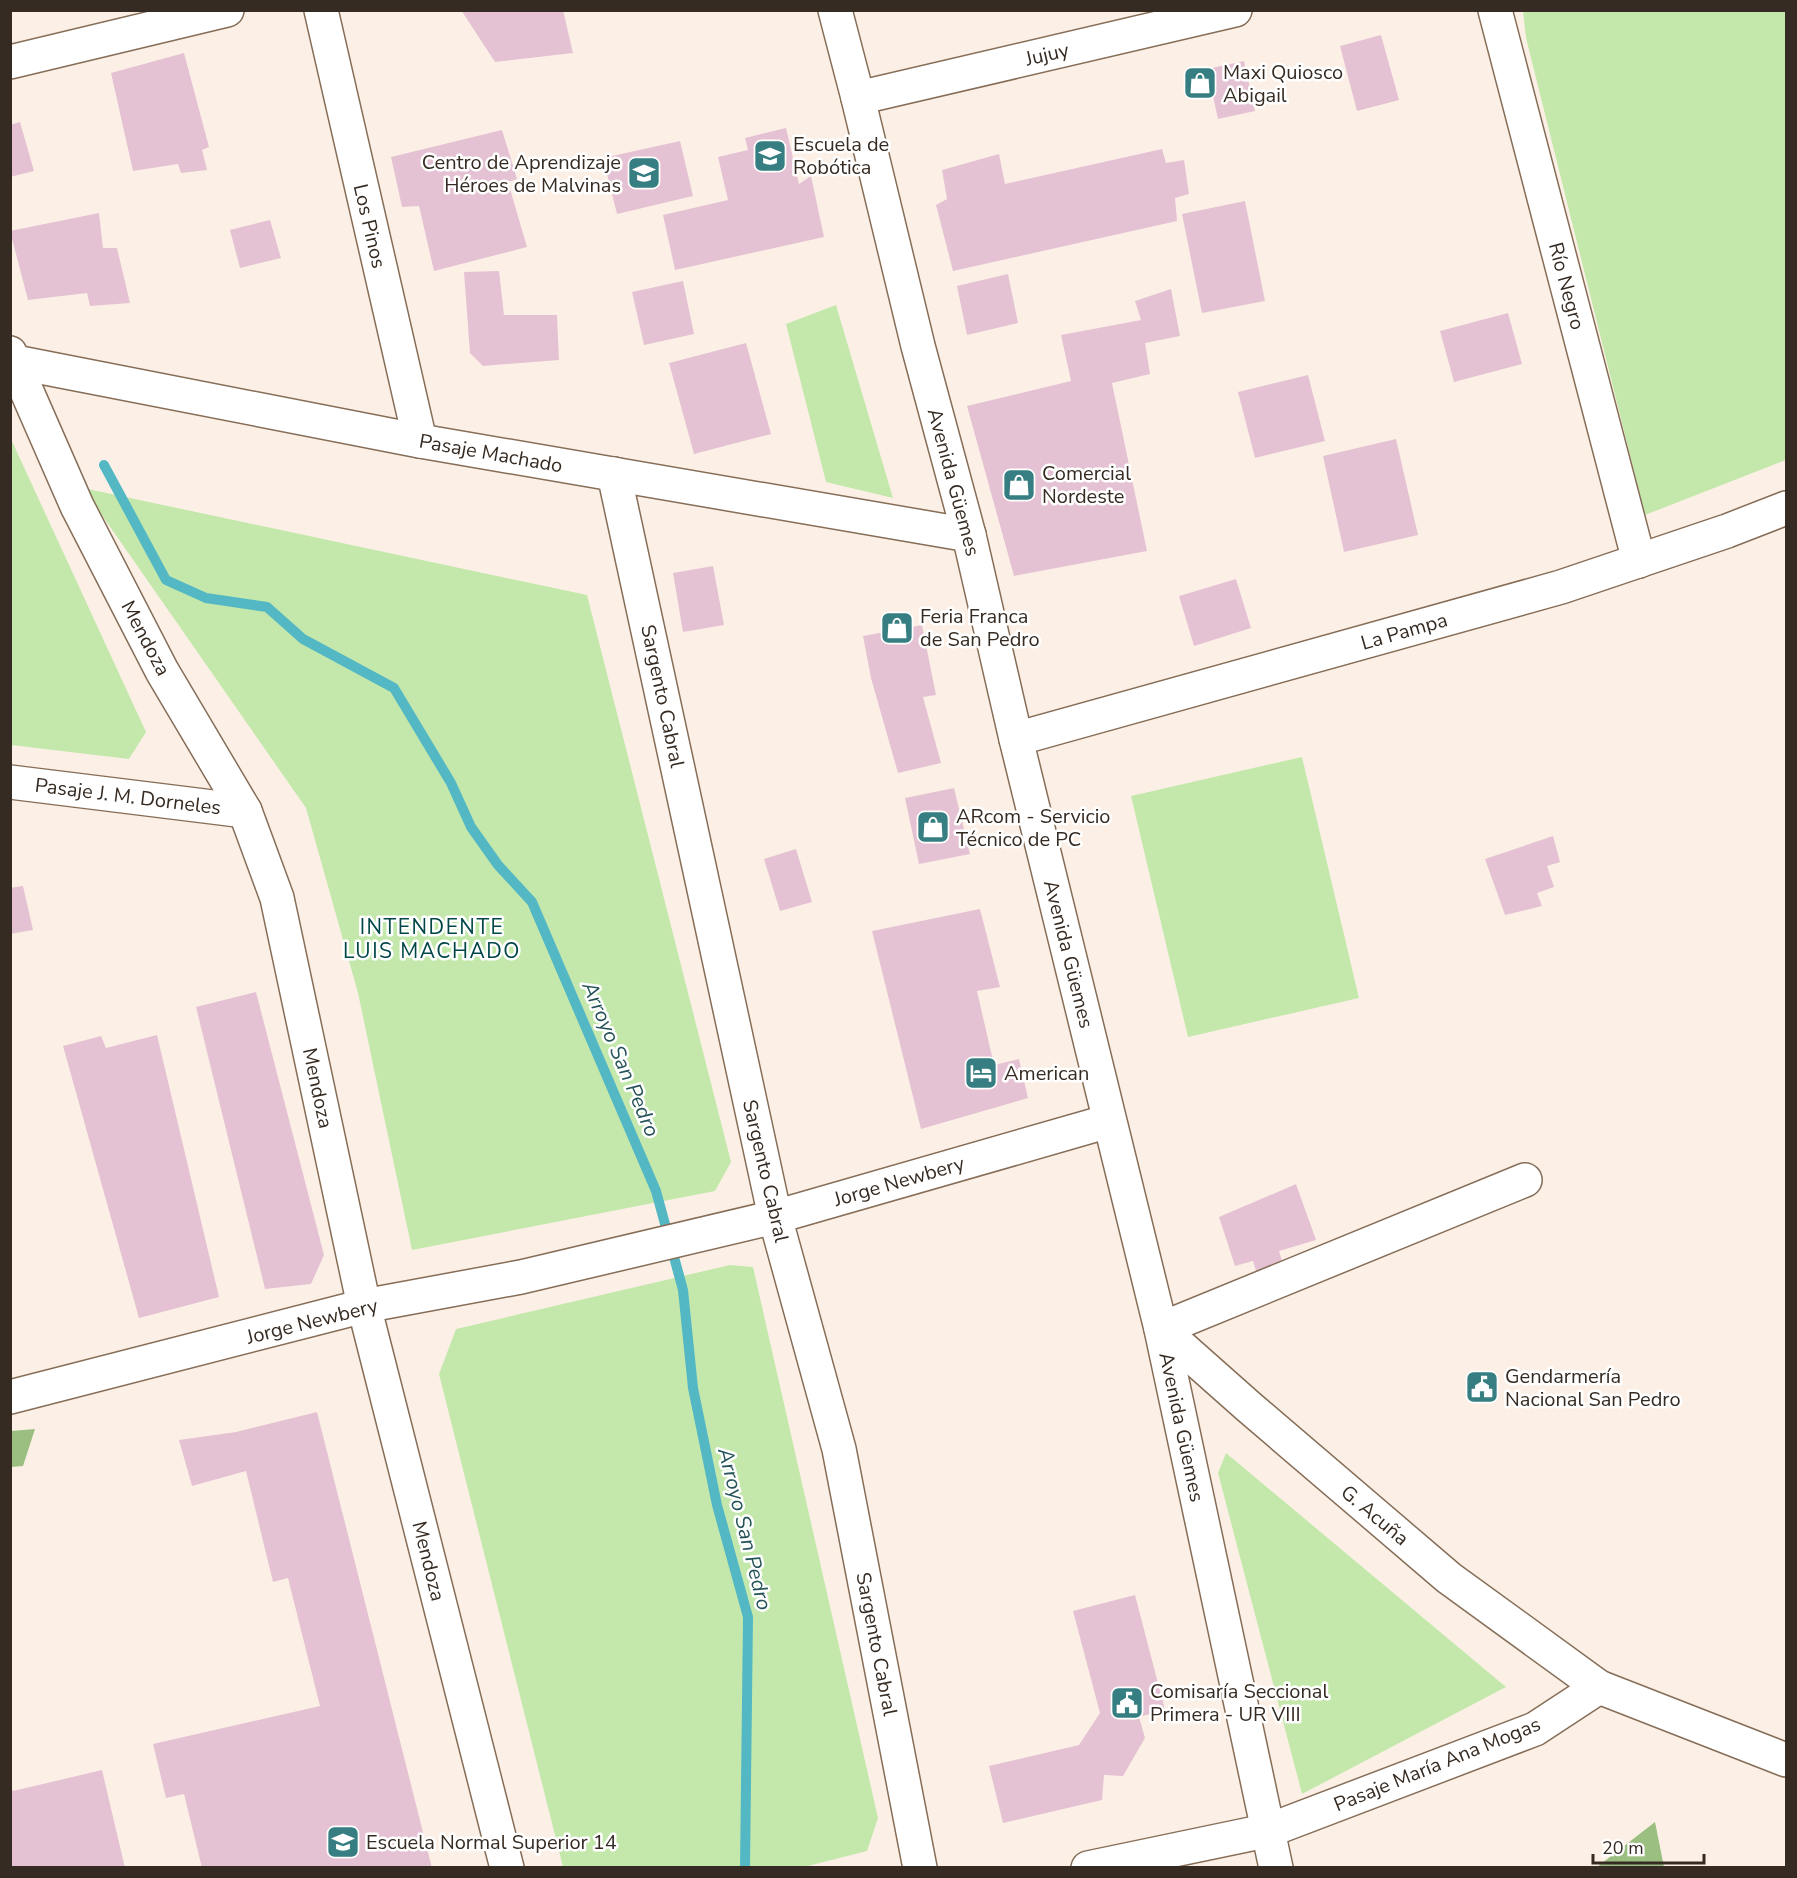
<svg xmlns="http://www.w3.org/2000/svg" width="1797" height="1878" font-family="'Nunito Sans',sans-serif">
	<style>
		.green { fill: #c4e8ac }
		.forest { fill: #9bbf81 }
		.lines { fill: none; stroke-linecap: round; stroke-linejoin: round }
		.stream { stroke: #54b8c4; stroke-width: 10 }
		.building { fill: #e5c2d3 }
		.minor-casing { stroke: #866d57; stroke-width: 36 }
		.major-casing { stroke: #866d57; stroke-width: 36 }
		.minor { stroke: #fff; stroke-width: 33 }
		.major { stroke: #fff; stroke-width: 33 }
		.labels { text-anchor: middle; stroke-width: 5; stroke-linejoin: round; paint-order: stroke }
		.street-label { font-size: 20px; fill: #362b22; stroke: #fff }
		.poi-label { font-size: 20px; fill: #362b22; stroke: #fff; text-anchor: start }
		.neighbourhood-label { font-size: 21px; letter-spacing: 1.5px; fill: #014547; stroke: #fff }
		.water-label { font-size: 21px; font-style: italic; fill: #265358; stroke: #fff }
	</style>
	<rect width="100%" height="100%" fill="#fcf0e6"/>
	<g class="green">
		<polygon points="1523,11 1786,11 1786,460 1645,515 1526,38"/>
		<polygon points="836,305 893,498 826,482 786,324"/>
		<polygon points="11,439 146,732 129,759 11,745"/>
		<polygon points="83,488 587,595 731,1162 715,1191 412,1250 358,993 306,808"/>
		<polygon points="1302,757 1359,998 1188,1037 1131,796"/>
		<polygon points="730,1265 753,1267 878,1818 867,1851 800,1868 563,1867 439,1374 456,1329"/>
		<polygon points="1226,1453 1506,1687 1302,1794 1218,1473"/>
	</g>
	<g class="forest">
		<polygon points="35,1429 23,1466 11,1467 11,1431"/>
		<polygon points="1655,1822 1664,1867 1597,1867"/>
	</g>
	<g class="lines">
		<polyline class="stream" points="104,465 166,580 206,598 267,607 303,639 394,688 451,783 471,827 498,865 532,902 656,1191 683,1290 693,1388 717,1505 748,1617 745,1868"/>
	</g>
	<g class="building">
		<polygon points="461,10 563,10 573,53 495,62"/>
		<polygon points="1381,35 1399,100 1357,111 1340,46"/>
		<polygon points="184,53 209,147 202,150 207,170 181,173 178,164 133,171 111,73"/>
		<polygon points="1244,61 1255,111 1218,119 1207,69"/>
		<polygon points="20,122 34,171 10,177 10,125"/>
		<polygon points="786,128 799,184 811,176 824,237 675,270 663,215 728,200 718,157 748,150 745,138"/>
		<polygon points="502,130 517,179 508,182 527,247 434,271 419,206 402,207 391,157"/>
		<polygon points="680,141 693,196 617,214 603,158"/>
		<polygon points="1162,149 1166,163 1184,160 1189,194 1175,198 1177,221 953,271 936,205 947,199 942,170 999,154 1005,184"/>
		<polygon points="1245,201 1265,301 1202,313 1182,214"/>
		<polygon points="99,213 103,248 117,248 130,303 90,306 87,293 28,300 10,231"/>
		<polygon points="270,220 281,258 240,268 230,230"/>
		<polygon points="499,271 504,315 557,315 559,360 483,366 470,353 464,272"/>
		<polygon points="1008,274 1018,323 967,335 957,286"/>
		<polygon points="683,281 694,334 644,345 632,292"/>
		<polygon points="1171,289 1180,336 1145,343 1150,374 1112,383 1147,551 1014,576 967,406 1071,381 1061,335 1141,320 1135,301"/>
		<polygon points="1508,313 1522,364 1454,382 1440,331"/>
		<polygon points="746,343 771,434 694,454 669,363"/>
		<polygon points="1308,375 1325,441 1255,458 1238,392"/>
		<polygon points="1396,439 1418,535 1344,552 1323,456"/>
		<polygon points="713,566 724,625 683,632 673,573"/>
		<polygon points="1236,579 1251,628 1194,646 1179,596"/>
		<polygon points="922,625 936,695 923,697 941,763 898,773 871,678 863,636"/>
		<polygon points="954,788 970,854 919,864 905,798"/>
		<polygon points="1553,836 1560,862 1547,866 1554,887 1537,893 1542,906 1505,915 1485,859"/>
		<polygon points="796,849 812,902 780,911 764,859"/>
		<polygon points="23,886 33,930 10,934 10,888"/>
		<polygon points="980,909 1000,987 977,991 994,1065 1019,1059 1028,1098 921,1129 872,931"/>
		<polygon points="256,992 324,1255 311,1284 265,1289 196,1007"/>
		<polygon points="157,1035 219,1297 139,1318 63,1046 101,1036 106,1048"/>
		<polygon points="1296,1184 1316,1240 1279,1251 1285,1271 1259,1281 1253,1261 1235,1266 1219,1217"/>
		<polygon points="317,1412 432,1868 202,1868 184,1794 166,1798 153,1744 320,1706 288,1578 273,1582 246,1471 192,1486 179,1440 236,1432"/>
		<polygon points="1135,1595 1165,1710 1139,1717 1145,1738 1123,1776 1104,1775 1102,1800 1003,1823 989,1766 1079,1745 1100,1713 1073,1611"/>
		<polygon points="102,1770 125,1868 10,1868 10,1785 13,1791"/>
	</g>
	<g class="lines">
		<g class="minor-casing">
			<g id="minor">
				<polyline points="321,10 420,441"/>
				<polyline points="1495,10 1639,561"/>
				<polyline points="858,98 1235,10"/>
				<polyline points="10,353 77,506 162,671 245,811 277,898 364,1306 507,1868"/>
				<polyline points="15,362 420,441 969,535"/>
				<polyline points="614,474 775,1217 839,1449 920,1868"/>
				<polyline points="1016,739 1561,587 1727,531 1786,508"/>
				<polyline points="10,782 245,811"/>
				<polyline points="1525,1180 1161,1329 1249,1407 1449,1578 1599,1687 1786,1760"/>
				<polyline points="10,1397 364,1306 521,1277 775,1217 1109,1121"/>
				<polyline points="1088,1868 1270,1830 1535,1729 1599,1687"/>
			</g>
		</g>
		<g class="major-casing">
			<g id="major">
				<polyline points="835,10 858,98 918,346 969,535 1016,739 1161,1329 1276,1868"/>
				<polyline points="10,62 227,10"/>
			</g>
		</g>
		<use href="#minor" class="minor"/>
		<use href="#major" class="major"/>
	</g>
	<defs>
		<g id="shop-square" transform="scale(1.725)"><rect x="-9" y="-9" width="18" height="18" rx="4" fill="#367e81" stroke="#fff"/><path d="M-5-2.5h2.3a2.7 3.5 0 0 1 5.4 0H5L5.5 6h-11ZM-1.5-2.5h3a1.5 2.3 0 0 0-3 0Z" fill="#fff"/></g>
		<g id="school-square" transform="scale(1.725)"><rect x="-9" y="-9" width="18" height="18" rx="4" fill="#367e81" stroke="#fff"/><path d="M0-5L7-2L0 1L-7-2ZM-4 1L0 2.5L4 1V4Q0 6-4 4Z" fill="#fff"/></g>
		<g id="hotel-square" transform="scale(1.725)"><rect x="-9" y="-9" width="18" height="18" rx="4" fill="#367e81" stroke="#fff"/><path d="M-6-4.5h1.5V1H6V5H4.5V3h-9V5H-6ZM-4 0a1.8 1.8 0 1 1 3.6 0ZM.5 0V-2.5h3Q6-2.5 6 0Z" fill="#fff"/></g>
		<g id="civic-square" transform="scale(1.725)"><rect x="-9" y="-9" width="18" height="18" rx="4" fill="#367e81" stroke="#fff"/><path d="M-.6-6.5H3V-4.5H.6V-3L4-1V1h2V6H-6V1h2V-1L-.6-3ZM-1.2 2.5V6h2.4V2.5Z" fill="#fff"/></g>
	</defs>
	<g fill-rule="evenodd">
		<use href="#shop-square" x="1200" y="83"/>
		<use href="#school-square" x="770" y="156"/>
		<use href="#school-square" x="644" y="173"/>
		<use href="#shop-square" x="1019" y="485"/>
		<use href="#shop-square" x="897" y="628"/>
		<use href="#shop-square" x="933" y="827"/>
		<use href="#hotel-square" x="981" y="1073"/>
		<use href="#civic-square" x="1482" y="1387"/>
		<use href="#civic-square" x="1127" y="1703"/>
		<use href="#school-square" x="343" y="1842"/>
	</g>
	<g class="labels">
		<g class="street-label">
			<text transform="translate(1047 54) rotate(-13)" y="7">Jujuy</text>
			<text transform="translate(370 226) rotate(77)" y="7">Los Pinos</text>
			<text transform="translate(1567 286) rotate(75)" y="7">Río Negro</text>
			<text transform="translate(491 453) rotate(10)" y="7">Pasaje Machado</text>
			<text transform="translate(954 482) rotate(75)" y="7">Avenida Güemes</text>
			<text transform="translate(1404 631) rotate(-16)" y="7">La Pampa</text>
			<text transform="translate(146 638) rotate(62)" y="7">Mendoza</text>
			<text transform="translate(663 696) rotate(78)" y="7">Sargento Cabral</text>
			<text transform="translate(128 796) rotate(7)" y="7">Pasaje J. M. Dorneles</text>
			<text transform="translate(1069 954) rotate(76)" y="7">Avenida Güemes</text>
			<text transform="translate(318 1088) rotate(78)" y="7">Mendoza</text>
			<text transform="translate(766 1171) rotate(77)" y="7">Sargento Cabral</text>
			<text transform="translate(899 1181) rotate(-16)" y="7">Jorge Newbery</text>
			<text transform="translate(312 1321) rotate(-14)" y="7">Jorge Newbery</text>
			<text transform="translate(1182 1427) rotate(78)" y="7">Avenida Güemes</text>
			<text transform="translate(1375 1515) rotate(40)" y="7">G. Acuña</text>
			<text transform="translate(429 1561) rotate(76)" y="7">Mendoza</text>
			<text transform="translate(877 1644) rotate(79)" y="7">Sargento Cabral</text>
			<text transform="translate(1437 1764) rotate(-22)" y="7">Pasaje María Ana Mogas</text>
		</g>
		<g class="poi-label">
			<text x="1223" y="79">Maxi Quiosco<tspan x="1223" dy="23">Abigail</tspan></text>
			<text x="793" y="151">Escuela de<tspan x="793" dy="23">Robótica</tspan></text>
			<text x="621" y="169" text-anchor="end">Centro de Aprendizaje<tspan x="621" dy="23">Héroes de Malvinas</tspan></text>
			<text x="1042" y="480">Comercial<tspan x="1042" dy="23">Nordeste</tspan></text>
			<text x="920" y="623">Feria Franca<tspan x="920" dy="23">de San Pedro</tspan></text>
			<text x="956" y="823">ARcom - Servicio<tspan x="956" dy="23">Técnico de PC</tspan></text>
			<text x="1004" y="1080">American</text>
			<text x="1505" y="1383">Gendarmería<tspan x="1505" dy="23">Nacional San Pedro</tspan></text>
			<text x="1150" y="1698">Comisaría Seccional<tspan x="1150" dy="23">Primera - UR VIII</tspan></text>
			<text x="366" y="1849">Escuela Normal Superior 14</text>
		</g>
		<g class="neighbourhood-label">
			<text x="432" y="934">INTENDENTE<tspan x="432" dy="24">LUIS MACHADO</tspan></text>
		</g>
		<g class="water-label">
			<text transform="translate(621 1059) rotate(67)" y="7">Arroyo San Pedro</text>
			<text transform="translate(745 1529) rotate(76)" y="7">Arroyo San Pedro</text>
		</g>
	</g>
	<rect width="1797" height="1878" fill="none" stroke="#362b22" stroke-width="24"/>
	<path d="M1593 1854v9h111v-9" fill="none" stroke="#362b22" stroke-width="3"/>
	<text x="1602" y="1854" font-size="18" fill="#362b22" stroke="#ffffff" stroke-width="4.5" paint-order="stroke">20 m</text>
</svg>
